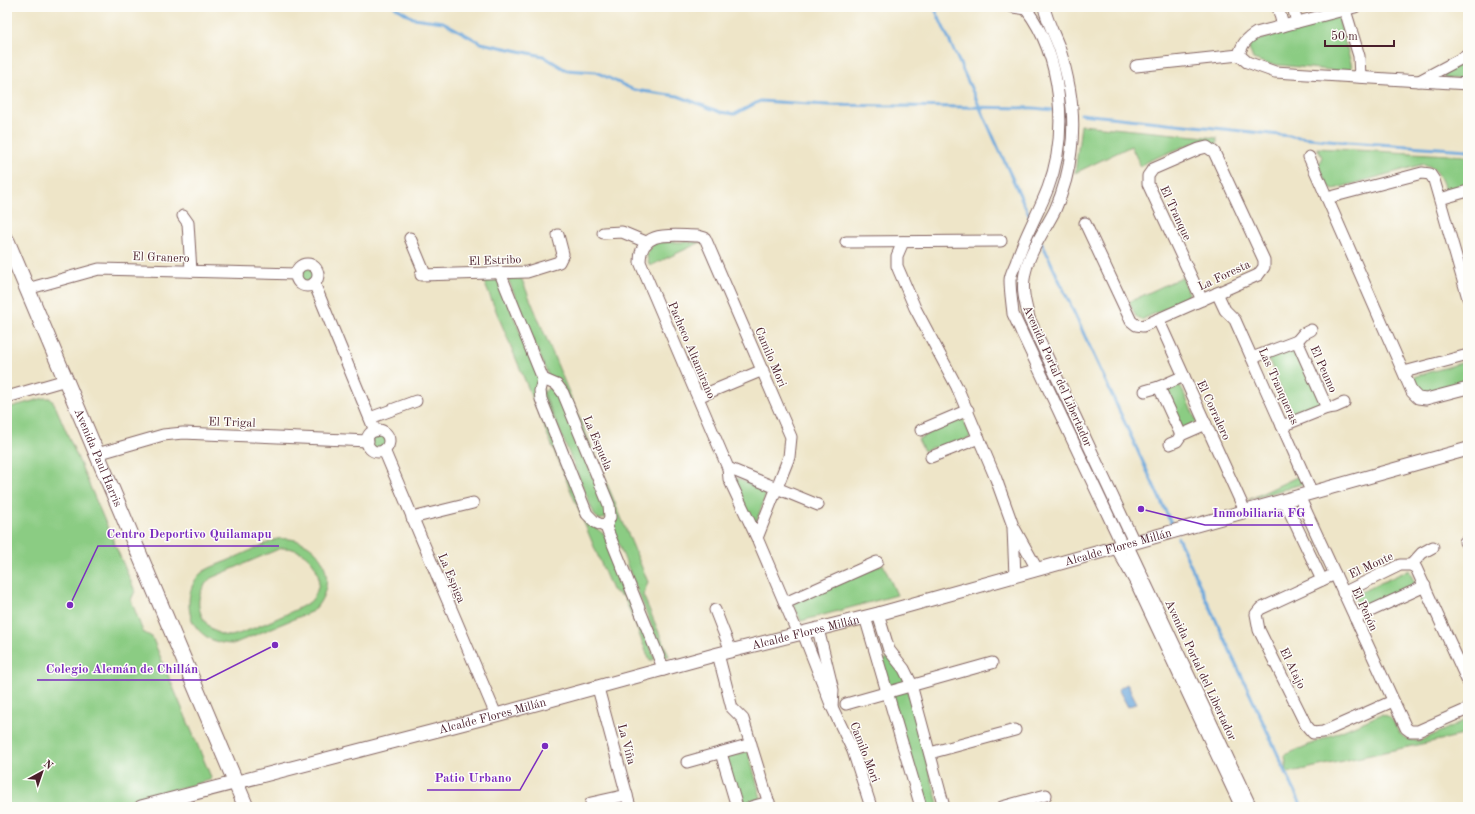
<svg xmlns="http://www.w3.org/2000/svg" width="1475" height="814" font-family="'Old Standard TT',serif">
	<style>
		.green { fill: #8bcc83; stroke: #6a7657; fill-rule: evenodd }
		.water { fill: #6ca8dd; stroke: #5b6484 }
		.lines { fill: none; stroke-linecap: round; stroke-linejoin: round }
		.stream { stroke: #6ca8dd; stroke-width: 3 }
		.minor-casing { stroke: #836462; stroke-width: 13 }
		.tertiary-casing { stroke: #836462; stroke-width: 15 }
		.secondary-casing { stroke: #836462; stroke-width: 17 }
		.minor { stroke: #fff; stroke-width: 11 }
		.tertiary { stroke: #fff; stroke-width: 13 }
		.secondary { stroke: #fff; stroke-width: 15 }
		.labels { text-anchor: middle; stroke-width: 3; stroke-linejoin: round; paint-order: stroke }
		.street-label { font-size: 12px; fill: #4a1f2b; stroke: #fdfcf7 }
		.leader { fill: none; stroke: #7b2cbf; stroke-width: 1.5 }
		.callout-dot { fill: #7b2cbf; stroke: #fdfcf7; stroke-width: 1.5 }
		.callout-label { font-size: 13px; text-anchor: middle; font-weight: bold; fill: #7b2cbf; stroke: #fdfcf7; stroke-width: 3; stroke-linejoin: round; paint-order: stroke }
	</style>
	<rect width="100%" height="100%" fill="#fdfcf7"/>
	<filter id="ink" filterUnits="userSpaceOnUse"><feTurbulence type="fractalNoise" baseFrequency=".025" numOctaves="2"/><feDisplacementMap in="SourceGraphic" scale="8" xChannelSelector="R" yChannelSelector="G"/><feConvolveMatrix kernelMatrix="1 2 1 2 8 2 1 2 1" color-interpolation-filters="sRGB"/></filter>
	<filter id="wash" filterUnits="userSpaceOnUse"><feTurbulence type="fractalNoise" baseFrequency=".012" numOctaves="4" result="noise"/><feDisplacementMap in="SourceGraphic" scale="16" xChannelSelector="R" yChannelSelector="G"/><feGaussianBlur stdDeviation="0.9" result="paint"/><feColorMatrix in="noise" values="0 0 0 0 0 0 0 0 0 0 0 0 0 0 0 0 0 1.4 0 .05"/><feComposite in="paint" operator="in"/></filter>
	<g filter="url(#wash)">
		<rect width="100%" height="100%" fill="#eee5c8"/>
		<g class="green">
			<polygon points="1332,16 1338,17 1351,63 1352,72 1268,64 1253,59 1249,48 1250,43"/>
			<polygon points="1468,60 1468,80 1445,78 1444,72"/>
			<polygon points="1081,125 1217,138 1217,146 1208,140 1200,140 1146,162 1141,167 1131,146 1075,173"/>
			<path d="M1317 148 1468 156V185L1449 190 1444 187C1440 175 1436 168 1424 164L1334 189 1329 187 1318 165 1322 157Z"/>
			<path d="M657 242H701L650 266C645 255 646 249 657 242Z"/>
			<circle cx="307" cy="275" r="7"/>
			<polygon points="520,275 648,582 643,595 669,656 664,657 613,530 615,514 562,384 548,375 508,279"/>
			<polygon points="497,276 539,378 588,522 605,535 655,659 650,661 624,597 612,590 482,277"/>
			<polygon points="1182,277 1189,293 1188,298 1141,320 1136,317 1129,302"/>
			<polygon points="1296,343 1324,406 1295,419 1267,356"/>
			<polygon points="1468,361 1468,381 1423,393 1418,390 1413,377"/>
			<polygon points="1180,385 1197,422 1183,429 1165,391"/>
			<polygon points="552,387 557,390 607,512 606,517 600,520 595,516 544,393 547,389"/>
			<polygon points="44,398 50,398 54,403 135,591 131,600 143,632 152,637 211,777 210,780 111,807 7,807 7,408"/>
			<polygon points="962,416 971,437 938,450 933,447 924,451 918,439 927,435 930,429"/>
			<circle cx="379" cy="441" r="8"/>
			<polygon points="1301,475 1305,483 1248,500"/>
			<polygon points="732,476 767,492 754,528"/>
			<path d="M277 539C320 534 343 580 313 611L233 644C217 644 203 638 194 624 185 608 188 582 204 571 211 567 219 564 227 561 243 554 260 546 277 539ZM281 548C309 546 331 577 311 601 305 607 239 636 230 636 218 636 207 627 202 616 195 602 200 588 211 578Z"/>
			<polygon points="883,564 897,595 801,621 793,603"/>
			<polygon points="1409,570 1416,586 1410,589 1407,587 1372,603 1373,605 1361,611 1354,595"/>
			<polygon points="889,658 903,674 939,807 926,807 881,661"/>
			<path d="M1382 714C1402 719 1391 741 1420 741L1468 719V734L1287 773 1285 755Z"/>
			<polygon points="748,751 761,798 739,804 726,757"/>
		</g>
		<polygon class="water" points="1127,684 1137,703 1128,707 1118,689"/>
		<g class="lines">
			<g class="stream">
				<polyline points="395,7 413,18 443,22 481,43 543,56 566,70 596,72 634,90 678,96 720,112 735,114 760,101 828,105 1033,108 1053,110"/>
				<polyline points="934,7 1029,215"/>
				<polyline points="1081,114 1348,142 1468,150"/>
				<polyline points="1042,243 1171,523"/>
				<polyline points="1178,538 1302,807"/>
			</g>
		</g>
	</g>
	<g filter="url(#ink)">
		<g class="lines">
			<g class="minor-casing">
				<g id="minor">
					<polyline points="1013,7 1026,9 1031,7"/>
					<path d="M1044 7C1047 21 1054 34 1059 47 1070 81 1076 116 1071 151 1069 171 1063 192 1055 210 1044 232 1027 254 1024 279 1022 293 1026 305 1029 318L1134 542"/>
					<polyline points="1278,7 1283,26"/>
					<polyline points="1293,7 1297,22"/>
					<path d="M1026 9C1062 56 1069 133 1048 188 1038 214 1024 237 1016 263 1014 268 1010 275 1010 280 1010 291 1012 303 1013 314L1122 545"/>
					<polyline points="1345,10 1359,56 1360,77"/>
					<polyline points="1239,55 1247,62 1275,72 1468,84"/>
					<path d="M1239 55C1242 44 1246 39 1256 33L1355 7"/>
					<polyline points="1136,66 1239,55"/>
					<polyline points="1419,81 1468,55"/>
					<polyline points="1309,157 1412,392 1418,398 1426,399 1468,388"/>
					<polyline points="1327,198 1422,173 1430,174 1434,180 1468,298"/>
					<polyline points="1440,199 1468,191"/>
					<polyline points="183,216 188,223 191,271"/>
					<polyline points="1085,223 1131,321 1136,325 1143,326 1258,275 1264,267 1264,260 1214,152 1207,147 1199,149 1153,169 1148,176 1148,184 1202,300"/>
					<polyline points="603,233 622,232 646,242"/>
					<polyline points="410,238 425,274"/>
					<polyline points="846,242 1001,241"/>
					<polyline points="903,242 897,256 897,266 915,308 957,387 996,479 1013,526 1037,569"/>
					<circle cx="307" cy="275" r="11"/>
					<polyline points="500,273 543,379 540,391 541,399 587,514 595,522 606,527 664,670"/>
					<polyline points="421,275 527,272 559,262 563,254 558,235"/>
					<polyline points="314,283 375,431"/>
					<polyline points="27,289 99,269 296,274"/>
					<polyline points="1217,293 1225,310 1235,320 1312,493"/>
					<polyline points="1158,319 1245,511"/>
					<polyline points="1297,341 1303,334 1311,330"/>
					<polyline points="1252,358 1297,341 1327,408 1282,426"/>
					<polyline points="1404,372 1468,355"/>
					<polyline points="1184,376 1159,387 1181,435 1206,424"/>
					<polyline points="543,379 557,385 563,393 609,505 610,517 606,527"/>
					<polyline points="1145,391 1159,387"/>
					<polyline points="7,397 66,380"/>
					<polyline points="698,397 763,370"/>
					<polyline points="1327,408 1335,407 1344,403"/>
					<polyline points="370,418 416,401"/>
					<polyline points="921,430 968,410"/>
					<circle cx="378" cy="441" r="11"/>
					<polyline points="1170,444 1177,441 1181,435"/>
					<polyline points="384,450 496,715"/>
					<polyline points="97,454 163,435 183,433 368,441"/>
					<polyline points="931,457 979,438"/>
					<polyline points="728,468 818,505"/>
					<polyline points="1299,496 1406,728 1410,731 1418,731 1468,709"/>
					<polyline points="1284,500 1322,580"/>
					<polyline points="412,518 473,503"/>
					<polyline points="1013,528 1015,576"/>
					<path d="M757 538 729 479 728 468 640 262C640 228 674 236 698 236L705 238 791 437 789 457 757 538 798 634"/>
					<polyline points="1465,542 1468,541"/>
					<polyline points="1127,544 1251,807"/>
					<polyline points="1116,547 1136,583 1241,807"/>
					<polyline points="1411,565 1422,553 1433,547"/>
					<polyline points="1335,574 1260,609 1256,614 1259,630 1306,725 1313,733 1323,732 1393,701"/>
					<polyline points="1343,593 1400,565 1411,565 1416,568 1468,682"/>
					<polyline points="785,603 877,562"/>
					<polyline points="715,610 731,651"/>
					<polyline points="878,614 889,650 904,669 910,681 944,807"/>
					<polyline points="865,617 921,807"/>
					<polyline points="1355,618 1425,586"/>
					<polyline points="803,633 832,707 833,690 818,629"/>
					<polyline points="718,654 732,708 743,719 770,807"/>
					<polyline points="598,688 630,807"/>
					<polyline points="846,704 992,663"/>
					<polyline points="832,707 853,751 871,807"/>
					<polyline points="721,753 737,807"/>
					<polyline points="930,753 1015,730"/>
					<polyline points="687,762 751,744"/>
					<polyline points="592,807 591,803 627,795"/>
					<polyline points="751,807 769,802"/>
					<polyline points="1002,807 1046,795"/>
				</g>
			</g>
			<g class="tertiary-casing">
				<g id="tertiary">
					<path id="s1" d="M141 807 496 715 718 654 878 614 1468 449"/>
				</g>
			</g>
			<g class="secondary-casing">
				<g id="secondary">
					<path id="s2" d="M7 241 246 807"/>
				</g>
			</g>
			<use href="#minor" class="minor"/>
			<use href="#tertiary" class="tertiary"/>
			<use href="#secondary" class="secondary"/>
		</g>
	</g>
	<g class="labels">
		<g class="street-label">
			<text transform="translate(1176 213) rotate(65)" y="4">El Tranque</text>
			<text transform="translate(161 257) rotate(2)" y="4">El Granero</text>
			<text transform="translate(495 260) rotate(-2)" y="4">El Estribo</text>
			<text transform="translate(1224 275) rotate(-25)" y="4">La Foresta</text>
			<text transform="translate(692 350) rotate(67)" y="4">Pacheco Altamirano</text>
			<text transform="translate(771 357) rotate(67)" y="4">Camilo Mori</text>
			<text transform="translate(1324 369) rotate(66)" y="4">El Peumo</text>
			<text transform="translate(1058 376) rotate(66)" y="4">Avenida Portal del Libertador</text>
			<text transform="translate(1279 386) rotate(66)" y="4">Las Tranqueras</text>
			<text transform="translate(1214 410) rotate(65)" y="4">El Corralero</text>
			<text transform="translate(232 422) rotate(2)" y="4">El Trigal</text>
			<text transform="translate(598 443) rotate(67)" y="4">La Espuela</text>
			<text dy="4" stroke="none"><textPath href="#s2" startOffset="235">Avenida Paul Harris</textPath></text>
			<text dy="4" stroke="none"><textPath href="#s1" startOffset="1011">Alcalde Flores Millán</textPath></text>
			<text transform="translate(1371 565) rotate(-25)" y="4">El Monte</text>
			<text transform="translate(452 578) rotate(67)" y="4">La Espiga</text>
			<text transform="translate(1365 609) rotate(65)" y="4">El Peñón</text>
			<text dy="4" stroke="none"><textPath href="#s1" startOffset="687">Alcalde Flores Millán</textPath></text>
			<text transform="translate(1293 668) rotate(64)" y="4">El Atajo</text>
			<text transform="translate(1201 670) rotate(65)" y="4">Avenida Portal del Libertador</text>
			<text dy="4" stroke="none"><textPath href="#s1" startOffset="363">Alcalde Flores Millán</textPath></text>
			<text transform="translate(627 744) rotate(75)" y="4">La Viña</text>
			<text transform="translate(865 752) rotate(69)" y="4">Camilo Mori</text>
		</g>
	</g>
	<path class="leader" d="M1141 509L1205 525H1313M70 605L98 546H279M275 645L206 680H37M545 746L520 790H427"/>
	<g class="callout-dot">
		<circle cx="1141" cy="509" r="4"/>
		<circle cx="70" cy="605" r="4"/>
		<circle cx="275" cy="645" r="4"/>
		<circle cx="545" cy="746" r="4"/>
	</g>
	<g class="callout-label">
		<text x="1259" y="517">Inmobiliaria FG</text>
		<text x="189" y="538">Centro Deportivo Quilamapu</text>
		<text x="122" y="673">Colegio Alemán de Chillán</text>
		<text x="473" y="782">Patio Urbano</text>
	</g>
	<rect width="1475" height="814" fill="none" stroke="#fdfcf7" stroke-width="24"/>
	<g transform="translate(42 772) rotate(40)" stroke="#fdfcf7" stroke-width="3" paint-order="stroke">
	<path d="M0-3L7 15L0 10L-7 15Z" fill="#4a1f2b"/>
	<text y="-6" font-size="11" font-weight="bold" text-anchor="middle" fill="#4a1f2b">N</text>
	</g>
	<path d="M1325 40v6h69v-6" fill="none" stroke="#4a1f2b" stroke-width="2"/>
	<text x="1331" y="40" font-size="12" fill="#4a1f2b" stroke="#fdfcf7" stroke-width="3" paint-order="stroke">50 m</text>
</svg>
